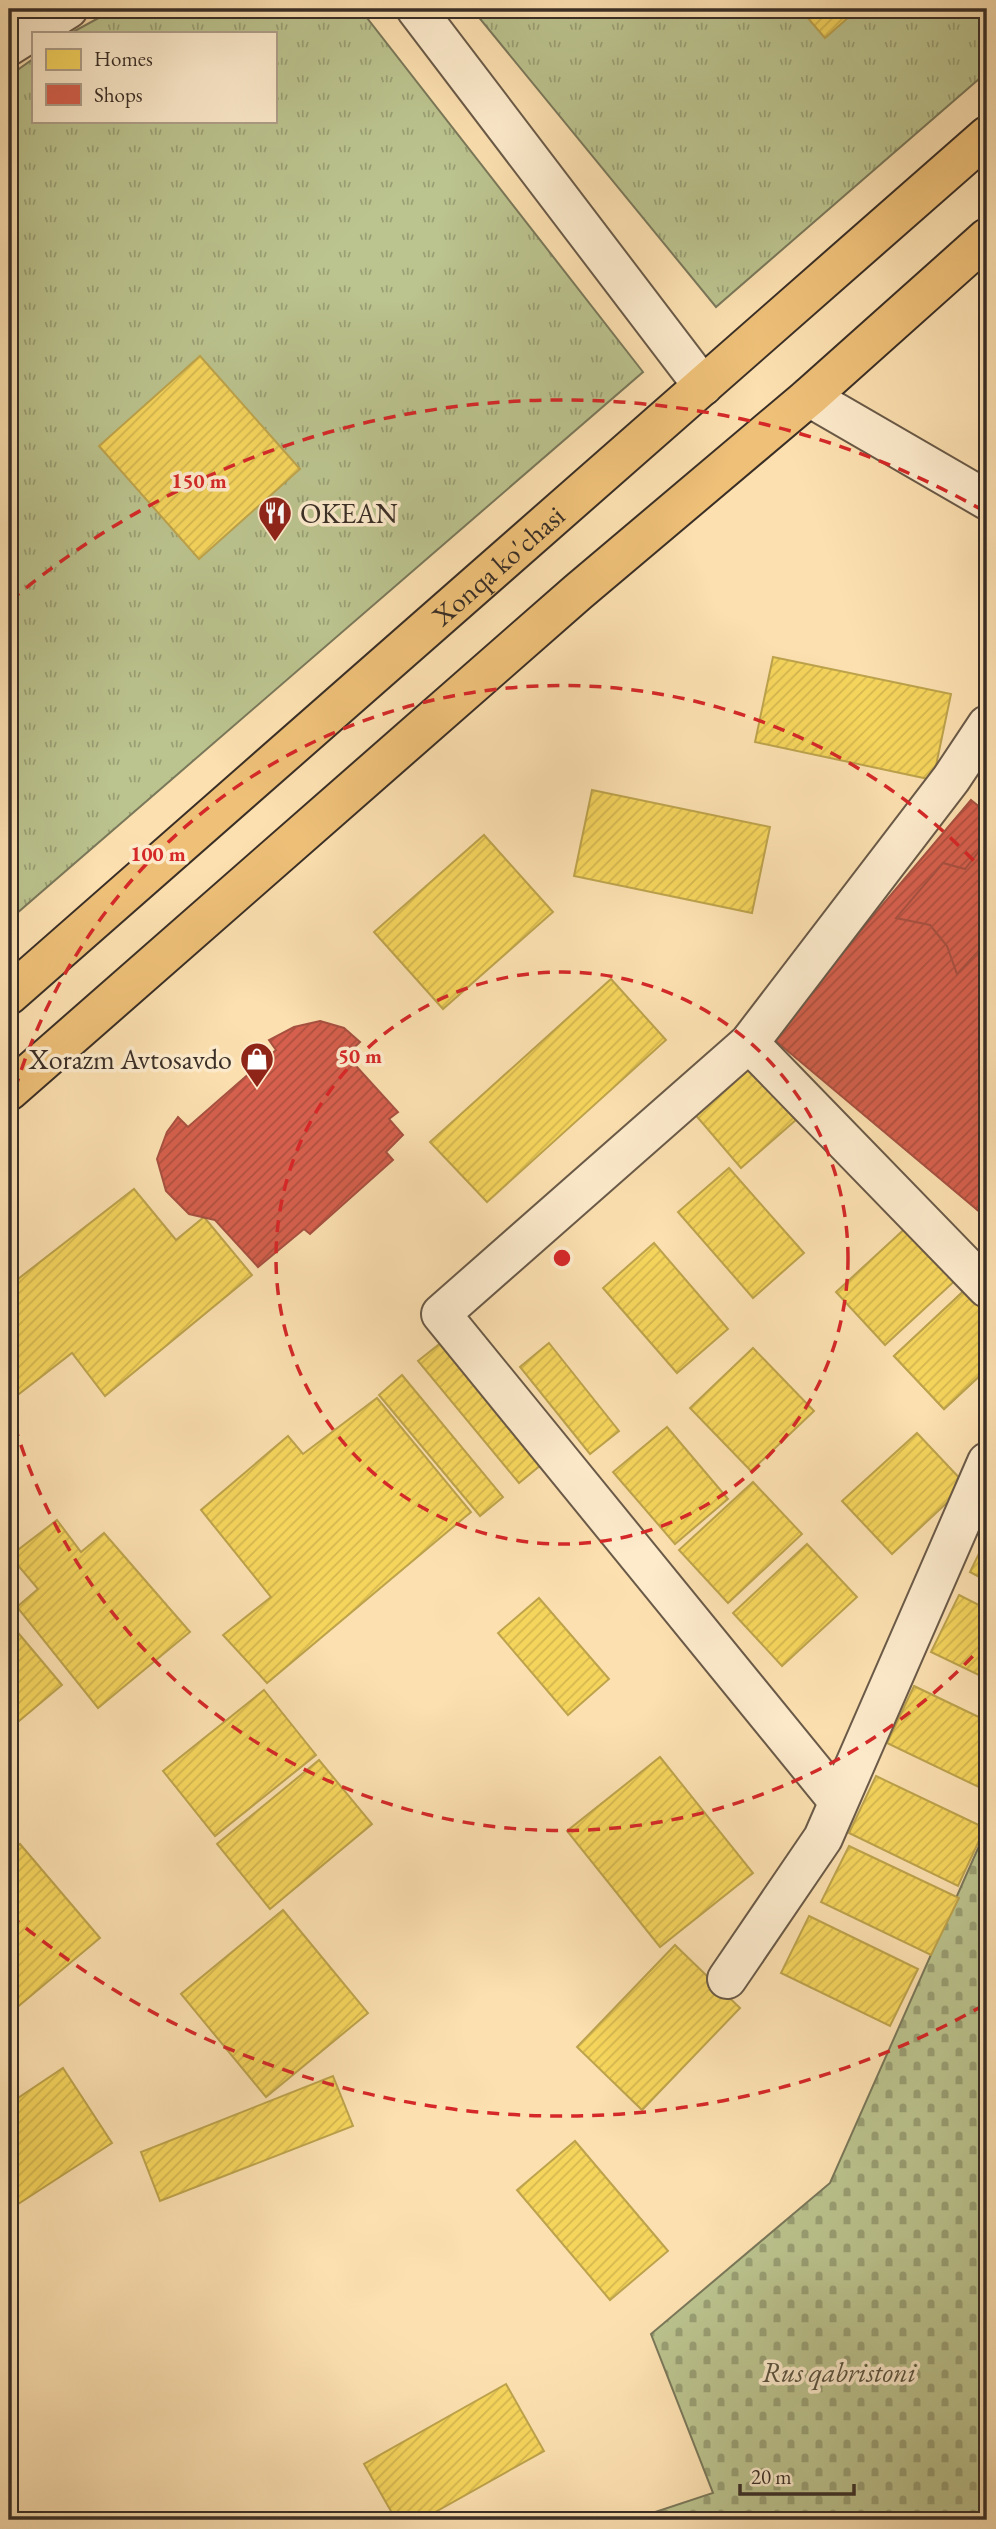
<svg xmlns="http://www.w3.org/2000/svg" width="996" height="2529" font-family="'EB Garamond',serif">
	<style>
		.cemetery { fill: url(#cemetery-stones); stroke: #7a785a; stroke-width: 2 }
		.park { fill: url(#park-tufts); stroke: #7a785a; stroke-width: 2 }
		.homes { fill: url(#homes-hatch); stroke: #bda34c; stroke-width: 2 }
		.shops { fill: url(#shops-hatch); stroke: #a75141; stroke-width: 2 }
		.lines { fill: none; stroke-linecap: round; stroke-linejoin: round }
		.minor-casing { stroke: #6a5a48; stroke-width: 42 }
		.major-casing { stroke: #392e26; stroke-width: 42 }
		.minor { stroke: #fdebcc; stroke-width: 38 }
		.major { stroke: #eec078; stroke-width: 38 }
		.ring { fill: none; stroke: #d62828; stroke-width: 3.5; stroke-dasharray: 12 9 }
		.labels { text-anchor: middle; stroke-width: 7; stroke-linejoin: round; paint-order: stroke }
		.poi-label { font-size: 28px; fill: #392e26; stroke: #fdebcc; text-anchor: start }
		.street-label { font-size: 28px; fill: #392e26; stroke: #fdebcc }
		.park-label { font-size: 28px; font-style: italic; fill: #5a5340; stroke: #fdebcc }
		.centre { fill: #d62828; stroke: #fdebcc; stroke-width: 3.5 }
		.ring-label { font-size: 21px; text-anchor: middle; font-weight: bold; fill: #d62828; stroke: #fdebcc; stroke-width: 7; stroke-linejoin: round; paint-order: stroke }
	</style>
	<defs>
		<pattern id="cemetery-stones" width="16" height="16" patternUnits="userSpaceOnUse" patternTransform="scale(1.75)"><rect width="16" height="16" fill="#bbc38e"/><path d="M2 7V4a2 2 0 0 1 4 0v3zM10 15v-3a2 2 0 0 1 4 0v3z" fill="#999f74"/></pattern>
		<pattern id="park-tufts" width="24" height="20" patternUnits="userSpaceOnUse" patternTransform="scale(1.75)"><rect width="24" height="20" fill="#bbc38e"/><path d="M3 7l-1-3M5 7V3M7 7l1-3M15 17l-1-3M17 17v-4M19 17l1-3" fill="none" stroke="#999f74"/></pattern>
		<pattern id="homes-hatch" width="6" height="6" patternUnits="userSpaceOnUse" patternTransform="scale(1.75)"><rect width="6" height="6" fill="#f6d55c"/><path d="M-1 1l2-2M0 6l6-6M5 7l2-2" fill="none" stroke="#d4b750"/></pattern>
		<pattern id="shops-hatch" width="6" height="6" patternUnits="userSpaceOnUse" patternTransform="scale(1.75)"><rect width="6" height="6" fill="#d6604d"/><path d="M-1 1l2-2M0 6l6-6M5 7l2-2" fill="none" stroke="#af5040"/></pattern>
	</defs>
	<rect width="100%" height="100%" fill="#fce0b0"/>
	<filter id="stains"><feTurbulence type="fractalNoise" baseFrequency=".00286" numOctaves="4"/><feColorMatrix values="0 0 0 0 .2 0 0 0 0 .09 0 0 0 0 .02 0 0 0 .5 -.17"/></filter>
	<radialGradient id="worn" r=".72"><stop offset=".6" stop-color="#630" stop-opacity="0"/><stop offset="1" stop-color="#630" stop-opacity=".3"/></radialGradient>
	<polygon class="cemetery" points="987,1828 987,2520 631,2520 713,2493 651,2334 830,2183"/>
	<g class="park">
		<polygon points="115,9 360,9 643,372 9,920 9,76 33,59 33,121 275,121 275,33 71,33"/>
		<polygon points="472,9 987,9 987,72 716,307"/>
	</g>
	<g class="homes">
		<polygon points="800,9 858,9 825,38"/>
		<polygon points="200,356 300,469 199,559 99,446"/>
		<polygon points="773,657 951,694 933,780 755,742"/>
		<polygon points="592,790 770,827 752,913 574,876"/>
		<polygon points="484,835 553,912 443,1009 374,932"/>
		<polygon points="611,979 666,1040 487,1202 430,1142"/>
		<polygon points="898,1023 909,1035 859,1082 849,1070"/>
		<polygon points="958,1042 987,1075 987,1081 913,1145 881,1109"/>
		<polygon points="747,1065 796,1120 741,1168 693,1112"/>
		<polygon points="729,1168 804,1253 753,1298 678,1212"/>
		<polygon points="134,1189 176,1240 204,1217 252,1275 105,1396 72,1353 10,1401 9,1286"/>
		<polygon points="910,1224 959,1277 885,1345 836,1292"/>
		<polygon points="654,1243 728,1329 677,1373 603,1288"/>
		<polygon points="968,1287 987,1308 987,1369 944,1409 894,1356"/>
		<polygon points="968,1287 987,1308 987,1369 944,1409 894,1356"/>
		<polygon points="442,1342 542,1464 519,1483 418,1361"/>
		<polygon points="549,1343 619,1431 590,1454 520,1367"/>
		<polygon points="753,1348 814,1411 751,1471 690,1408"/>
		<polygon points="402,1375 503,1497 480,1516 379,1395"/>
		<polygon points="377,1398 471,1512 267,1683 223,1635 271,1597 201,1510 288,1436 303,1454"/>
		<polygon points="667,1427 728,1499 675,1544 613,1472"/>
		<polygon points="917,1433 966,1485 892,1554 842,1501"/>
		<polygon points="753,1482 802,1534 728,1603 679,1550"/>
		<polygon points="57,1520 81,1552 104,1533 190,1632 98,1708 17,1607 38,1589 10,1556"/>
		<polygon points="987,1537 987,1581 970,1572"/>
		<polygon points="807,1544 857,1597 782,1666 733,1613"/>
		<polygon points="959,1595 987,1609 987,1679 931,1652"/>
		<polygon points="539,1598 609,1679 568,1715 498,1633"/>
		<polygon points="9,1622 62,1685 19,1721 9,1708"/>
		<polygon points="914,1686 987,1721 987,1791 887,1743"/>
		<polygon points="264,1690 316,1755 215,1836 163,1771"/>
		<polygon points="660,1757 753,1873 660,1947 567,1831"/>
		<polygon points="319,1760 372,1824 270,1909 217,1844"/>
		<polygon points="876,1776 985,1828 958,1886 849,1833"/>
		<polygon points="20,1844 100,1938 9,2014 9,1853"/>
		<polygon points="849,1846 959,1898 931,1955 821,1902"/>
		<polygon points="283,1910 368,2013 266,2097 181,1994"/>
		<polygon points="809,1916 918,1969 890,2026 781,1973"/>
		<polygon points="675,1945 740,2008 642,2110 577,2047"/>
		<polygon points="63,2068 112,2143 9,2210 9,2104"/>
		<polygon points="333,2076 353,2126 160,2201 141,2152"/>
		<polygon points="575,2141 668,2251 610,2300 517,2190"/>
		<polygon points="506,2384 544,2451 421,2520 396,2520 364,2464"/>
	</g>
	<g class="shops">
		<polygon points="971,800 987,813 987,1218 771,1037"/>
		<polygon points="983,846 987,851 987,942 957,974 947,946 930,925 896,918 943,863 965,869"/>
		<polygon points="320,1021 344,1028 360,1042 346,1055 398,1112 389,1119 403,1135 386,1152 393,1160 310,1234 304,1229 258,1267 215,1220 189,1214 166,1191 157,1159 167,1132 178,1117 188,1127 276,1050 269,1040 294,1027"/>
	</g>
	<g class="lines">
		<g class="minor-casing">
			<g id="minor">
				<polyline points="416,9 703,386"/>
				<polyline points="9,46 68,9"/>
				<polyline points="809,397 987,500"/>
				<polyline points="749,1043 987,1288"/>
				<polyline points="838,1801 441,1314 749,1043 951,779 987,725"/>
				<polyline points="727,1979 823,1838 987,1462"/>
			</g>
		</g>
		<g class="major-casing">
			<g id="major">
				<path id="s1" d="M9 995 987 136"/>
				<polyline points="9,1091 578,592 809,397 987,238"/>
			</g>
		</g>
		<use href="#minor" class="minor"/>
		<use href="#major" class="major"/>
	</g>
	<g class="ring">
		<circle cx="562" cy="1258" r="286"/>
		<path d="M987 1641A572 572 0 0 1 9 1406M9 1110A572 572 0 0 1 987 875"/>
		<path d="M984 2005A858 858 0 0 1 10 1915M10 601A858 858 0 0 1 984 511"/>
	</g>
	<defs>
		<g id="restaurant-pin" transform="scale(1.75)"><path d="M0 17L-7.5 6A9.5 9.5 0 1 1 7.5 6Z" fill="#8f2418" stroke="#fdebcc"/><path d="M-5-6h1v4h1v-4h1v4h1v-4h1v5L-1.5 .5V6h-2V.5L-5-1ZM5-6V6H3V1.5H1.5Q1.5-4 5-6Z" fill="#fff"/></g>
		<g id="shop-pin" transform="scale(1.75)"><path d="M0 17L-7.5 6A9.5 9.5 0 1 1 7.5 6Z" fill="#8f2418" stroke="#fdebcc"/><path d="M-5-2.5h2.3a2.7 3.5 0 0 1 5.4 0H5L5.5 6h-11ZM-1.5-2.5h3a1.5 2.3 0 0 0-3 0Z" fill="#fff"/></g>
	</defs>
	<g fill-rule="evenodd">
		<use href="#restaurant-pin" x="275" y="513"/>
		<use href="#shop-pin" x="257" y="1059"/>
	</g>
	<g class="labels">
		<g class="poi-label">
			<text x="300" y="523">OKEAN</text>
			<text x="232" y="1069" text-anchor="end">Xorazm Avtosavdo</text>
		</g>
		<g class="street-label">
			<text dy="10" stroke="none"><textPath href="#s1" startOffset="651">Xonqa ko'chasi</textPath></text>
		</g>
		<g class="park-label">
			<text x="839" y="2382">Rus qabristoni</text>
		</g>
	</g>
	<circle cx="562" cy="1258" r="10" class="centre"/>
	<g class="ring-label">
		<text x="199" y="488">150 m</text>
		<text x="158" y="861">100 m</text>
		<text x="360" y="1063">50 m</text>
	</g>
	<rect width="996" height="2529" fill="none" stroke="#fce0b0" stroke-width="35"/>
	<rect x="10" y="10" width="975" height="2508" fill="none" stroke="#392e26" stroke-width="3.5"/>
	<rect x="18" y="18" width="961" height="2494" fill="none" stroke="#392e26" stroke-width="2"/>
	<rect x="32" y="32" width="245" height="91" fill="#fdebcc" stroke="#af9f8a" stroke-width="2"/>
	<rect x="46" y="49" width="35" height="21" fill="#f6d55c" stroke="#af9f8a" stroke-width="2"/>
	<text x="94" y="66" font-size="21" fill="#392e26">Homes</text>
	<rect x="46" y="84" width="35" height="21" fill="#d6604d" stroke="#af9f8a" stroke-width="2"/>
	<text x="94" y="102" font-size="21" fill="#392e26">Shops</text>
	<path d="M740 2484v10h114v-10" fill="none" stroke="#392e26" stroke-width="3.5"/>
	<text x="751" y="2484" font-size="21" fill="#392e26" stroke="#fdebcc" stroke-width="5" paint-order="stroke">20 m</text>
	<rect width="100%" height="100%" filter="url(#stains)"/>
	<rect width="100%" height="100%" fill="url(#worn)"/>
</svg>
